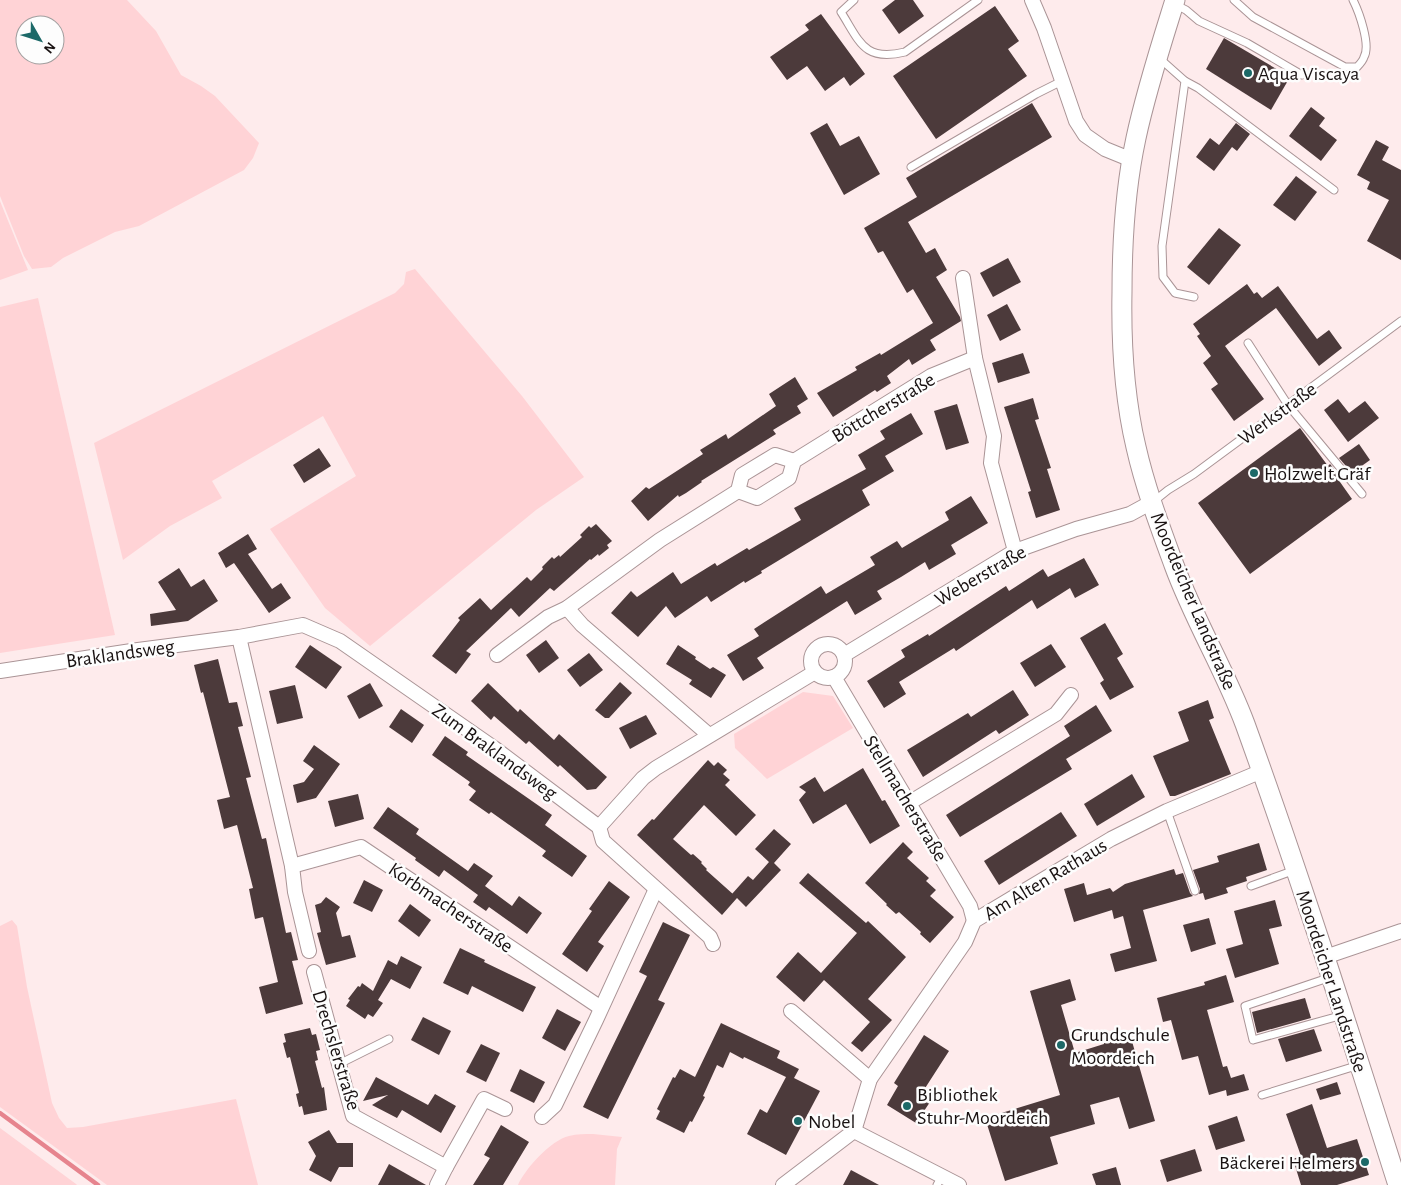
<svg xmlns="http://www.w3.org/2000/svg" width="1401" height="1185" font-family="'Alegreya Sans',sans-serif">
	<style>
		.green { fill: #ffd3d6; fill-rule: evenodd }
		.lines { fill: none; stroke-linecap: round; stroke-linejoin: round }
		.stream { stroke: #e6848e; stroke-width: 4.5 }
		.building { fill: #4c3a3b }
		.lane-casing { stroke: #aa9496; stroke-width: 9 }
		.street-casing { stroke: #aa9496; stroke-width: 16 }
		.secondary-casing { stroke: #aa9496; stroke-width: 21 }
		.lane { stroke: #fff; stroke-width: 7 }
		.street { stroke: #fff; stroke-width: 14 }
		.secondary { stroke: #fff; stroke-width: 19 }
		.poi-dot { fill: #1c6968; stroke: #fdfdfd; stroke-width: 2 }
		.labels { text-anchor: middle; stroke-width: 5; stroke-linejoin: round; paint-order: stroke }
		.poi-label { font-size: 20px; fill: #181111; stroke: #fdfdfd; text-anchor: start }
		.street-label { font-size: 20px; fill: #181111; stroke: #fdfdfd }
	</style>
	<rect width="100%" height="100%" fill="#feebec"/>
	<g class="green">
		<path d="M0 0H127L156 31 181 75 201 86 215 96 259 143 253 158 244 170 139 226 115 232 63 258 51 267 32 269 24 256 0 196ZM25 25H55V55H25Z"/>
		<polygon points="0,201 28,270 0,280"/>
		<polygon points="415,269 522,396 584,477 536,510 370,646 325,608 270,529 356,476 323,416 212,481 222,498 170,526 123,560 94,443 395,293 404,284 406,272"/>
		<polygon points="38,298 115,635 0,653 0,307"/>
		<polygon points="803,692 833,696 853,728 767,779 735,748 734,734"/>
		<polygon points="12,920 17,926 27,987 52,1103 59,1118 67,1128 83,1127 236,1099 258,1185 107,1185 0,1107 0,926"/>
		<polygon points="0,1128 76,1184 77,1185 0,1185"/>
		<path d="M593 1134 622 1137 617 1149 615 1185H518C525 1169 551 1140 569 1136 577 1134 585 1134 593 1134Z"/>
	</g>
	<g class="lines">
		<polyline class="stream" points="0,1113 98,1185"/>
	</g>
	<g class="building">
		<polygon points="895,0 913,0 924,16 899,34 882,10"/>
		<polygon points="995,6 1019,41 1008,49 1027,76 936,139 893,76"/>
		<polygon points="821,14 865,74 850,86 844,77 825,91 807,66 787,80 770,57 809,30 805,25"/>
		<polygon points="1224,38 1290,77 1271,110 1206,69"/>
		<polygon points="1032,103 1052,137 908,222 926,253 935,248 947,270 936,277 960,317 961,321 930,340 936,350 912,365 909,359 887,376 891,383 877,392 875,390 833,417 817,393 857,370 855,367 880,353 881,355 933,323 913,289 907,293 883,251 878,253 864,228 917,197 906,178"/>
		<polygon points="1311,107 1325,118 1319,126 1337,140 1321,161 1289,136"/>
		<polygon points="827,123 840,146 859,136 880,174 844,195 810,133"/>
		<polygon points="1236,123 1250,134 1237,151 1232,147 1214,171 1196,157 1210,138 1219,145"/>
		<polygon points="1376,140 1389,147 1382,160 1401,170 1401,260 1367,241 1389,200 1367,189 1370,182 1357,175"/>
		<polygon points="1296,176 1317,192 1295,221 1273,205"/>
		<polygon points="1219,228 1241,245 1209,285 1187,267"/>
		<polygon points="1008,258 1021,282 993,297 980,273"/>
		<polygon points="1247,284 1254,294 1257,292 1262,298 1278,286 1317,339 1329,330 1342,348 1319,366 1276,308 1225,346 1264,399 1234,421 1211,389 1218,384 1203,363 1211,356 1197,336 1200,334 1193,324"/>
		<polygon points="1007,304 1021,330 1000,341 987,315"/>
		<polygon points="1023,353 1030,373 998,383 992,363"/>
		<polygon points="795,377 808,399 797,406 801,413 773,430 776,434 701,481 702,482 686,493 679,497 678,495 648,521 631,501 646,487 649,489 703,454 700,450 726,434 728,439 776,406 769,394"/>
		<polygon points="1033,398 1039,419 1035,420 1051,468 1047,469 1060,510 1036,518 1028,492 1031,491 1004,407"/>
		<polygon points="1338,399 1349,413 1365,401 1379,418 1348,442 1324,410"/>
		<polygon points="957,404 969,443 946,450 934,411"/>
		<polygon points="911,413 923,434 885,456 894,471 862,490 870,505 761,571 762,573 745,583 744,581 711,602 707,596 675,618 666,606 638,637 611,613 631,591 637,597 673,572 681,584 715,563 717,566 747,548 749,550 801,520 794,508 866,469 858,455 885,439 880,431"/>
		<polygon points="1300,428 1328,466 1330,464 1343,480 1340,482 1352,499 1250,574 1198,503"/>
		<polygon points="1359,444 1370,460 1352,473 1339,458"/>
		<polygon points="319,448 331,466 304,483 293,465"/>
		<polygon points="971,496 988,523 951,545 956,554 929,570 925,562 901,577 877,591 882,599 855,615 847,601 757,658 764,668 743,681 727,655 759,636 754,629 821,586 826,594 875,565 870,557 897,541 902,548 949,520 945,512"/>
		<polygon points="596,524 612,541 607,545 609,548 599,556 598,554 591,560 590,559 554,591 550,588 519,617 511,608 466,651 471,654 456,674 432,656 460,620 458,618 480,598 491,610 527,577 531,581 543,569 542,567 552,557 554,559 559,555 560,557 582,537 580,535 589,526 591,528"/>
		<polygon points="248,534 257,549 248,554 272,589 281,583 291,598 269,613 234,563 226,568 218,553"/>
		<polygon points="1084,558 1099,585 1075,598 1070,588 1037,609 1032,600 956,651 954,648 899,682 906,694 884,708 867,681 905,657 901,650 928,634 929,636 1006,586 1009,591 1043,569 1048,577"/>
		<polygon points="179,568 191,587 204,579 218,601 188,621 151,626 150,614 176,610 158,582"/>
		<polygon points="1105,623 1123,654 1117,658 1134,687 1110,700 1100,683 1104,680 1080,638"/>
		<polygon points="546,640 559,658 539,673 526,655"/>
		<polygon points="1051,644 1066,667 1035,687 1020,663"/>
		<polygon points="310,645 342,667 326,689 295,667"/>
		<polygon points="678,645 696,657 695,659 710,669 713,667 726,675 711,698 689,684 692,680 666,664"/>
		<polygon points="589,653 603,670 580,687 567,670"/>
		<polygon points="218,659 229,703 237,702 243,726 238,727 251,777 246,778 262,839 266,838 286,933 291,932 298,960 292,961 303,1004 266,1014 259,987 278,982 263,917 255,919 249,889 253,888 237,825 224,829 217,800 230,797 203,692 201,693 194,665"/>
		<polygon points="620,682 632,693 609,718 605,718 595,710"/>
		<polygon points="370,683 383,706 359,719 347,696"/>
		<polygon points="488,683 518,712 520,709 554,740 559,734 607,777 596,789 587,790 560,765 558,767 529,741 526,744 494,716 491,720 471,701"/>
		<polygon points="295,685 303,718 277,724 269,691"/>
		<polygon points="1013,690 1029,715 999,734 996,730 923,777 907,750 968,713 971,717"/>
		<polygon points="1208,700 1214,718 1209,720 1231,774 1175,796 1170,796 1153,756 1189,741 1178,712"/>
		<polygon points="1096,705 1112,731 1066,759 1072,769 960,837 946,815 1070,736 1064,726"/>
		<polygon points="401,709 424,725 412,743 389,727"/>
		<polygon points="646,715 657,734 630,749 619,728"/>
		<polygon points="445,736 468,752 466,755 552,815 545,825 587,856 572,877 542,856 546,851 491,812 489,814 469,800 476,791 468,785 470,782 432,755"/>
		<polygon points="314,745 340,764 316,798 297,803 293,785 304,782 314,769 303,761"/>
		<polygon points="708,760 714,766 718,762 727,770 723,774 730,780 725,785 756,815 736,836 704,805 673,839 691,855 693,854 702,862 701,863 707,869 706,870 734,895 732,894 748,876 753,880 769,862 755,849 774,829 791,844 774,863 781,870 746,907 737,898 722,915 637,835 652,819 654,820"/>
		<polygon points="863,768 882,801 885,800 900,826 870,844 846,804 813,824 799,800 806,792 799,787 815,777 824,792"/>
		<polygon points="1132,774 1145,797 1097,826 1084,804"/>
		<polygon points="358,794 364,819 335,827 328,801"/>
		<polygon points="388,807 419,829 416,834 468,871 474,863 493,876 485,886 512,906 519,896 542,913 527,934 489,907 486,911 473,902 478,895 444,870 439,877 415,860 416,858 373,828"/>
		<polygon points="1061,812 1077,836 999,885 984,861"/>
		<polygon points="903,842 913,852 907,858 929,878 926,881 936,890 930,896 954,917 930,943 920,934 921,932 899,912 896,914 886,905 887,904 865,883"/>
		<polygon points="1259,843 1267,870 1246,877 1247,881 1226,888 1228,893 1205,900 1203,893 1199,894 1200,889 1193,870 1219,862 1217,856"/>
		<polygon points="1174,869 1176,875 1183,873 1190,893 1193,896 1143,910 1157,961 1115,972 1110,954 1131,948 1123,916 1114,919 1112,910 1074,922 1064,889 1084,883 1087,895 1110,888 1113,892 1125,884"/>
		<polygon points="808,873 866,923 868,921 906,957 868,999 892,1020 862,1052 851,1043 870,1022 824,980 804,1002 776,977 798,952 821,973 857,933 799,883"/>
		<polygon points="364,880 383,890 372,912 353,903"/>
		<polygon points="609,881 630,897 598,942 604,946 587,972 562,954 592,911 589,909"/>
		<polygon points="326,897 340,907 336,913 342,937 350,935 356,957 326,965 317,933 321,932 315,905 321,903"/>
		<polygon points="1275,900 1282,926 1269,929 1279,964 1235,978 1226,949 1243,944 1234,911"/>
		<polygon points="410,904 431,920 419,937 398,921"/>
		<polygon points="1209,918 1216,944 1191,952 1183,925"/>
		<polygon points="663,922 690,935 658,1000 665,1003 608,1119 583,1107 647,976 639,972"/>
		<polygon points="460,948 485,960 484,962 536,987 523,1012 472,986 468,995 443,983"/>
		<polygon points="401,956 422,967 410,989 391,979 378,1000 383,1003 373,1017 368,1014 365,1019 346,1006 350,1000 348,999 358,986 360,987 362,983 373,991 388,960 397,965"/>
		<polygon points="1226,975 1234,1002 1207,1010 1223,1067 1227,1066 1231,1078 1244,1074 1249,1090 1227,1096 1226,1090 1209,1095 1198,1056 1182,1060 1171,1020 1163,1022 1157,998 1205,985 1204,982"/>
		<polygon points="1070,979 1076,1000 1061,1005 1075,1053 1104,1044 1103,1039 1129,1031 1155,1121 1129,1129 1119,1097 1090,1105 1095,1124 1050,1137 1058,1164 1005,1181 985,1118 1060,1095 1030,991"/>
		<polygon points="1305,998 1311,1018 1257,1033 1252,1012"/>
		<polygon points="557,1009 581,1022 565,1051 542,1038"/>
		<polygon points="423,1017 451,1031 439,1055 411,1040"/>
		<polygon points="721,1023 780,1051 777,1058 799,1069 794,1078 820,1091 786,1155 747,1134 760,1109 767,1113 786,1077 744,1057 743,1059 730,1052 723,1068 717,1065 703,1096 705,1097 692,1122 690,1121 684,1133 656,1119 660,1111 657,1109 673,1077 675,1078 680,1069 695,1077"/>
		<polygon points="310,1028 312,1035 316,1034 320,1050 316,1051 318,1060 315,1061 322,1088 324,1087 327,1110 304,1115 302,1106 299,1107 296,1094 299,1093 290,1057 287,1058 283,1043 286,1042 284,1034"/>
		<polygon points="1314,1029 1322,1051 1286,1062 1278,1039"/>
		<polygon points="924,1035 949,1051 920,1096 930,1102 916,1123 887,1105 898,1086 894,1083"/>
		<polygon points="481,1044 500,1053 486,1082 466,1072"/>
		<polygon points="520,1069 545,1082 534,1103 510,1091"/>
		<polygon points="376,1077 428,1105 435,1094 456,1106 441,1133 402,1110 397,1118 372,1105 388,1095 363,1101"/>
		<polygon points="1337,1082 1341,1094 1320,1100 1316,1089"/>
		<polygon points="1312,1104 1327,1148 1357,1139 1369,1175 1337,1185 1301,1185 1293,1159 1301,1156 1286,1114"/>
		<polygon points="1237,1116 1245,1141 1216,1150 1208,1126"/>
		<polygon points="501,1125 529,1142 503,1185 473,1185 490,1158 484,1155"/>
		<polygon points="329,1130 337,1143 353,1143 353,1167 339,1167 331,1182 309,1170 316,1156 308,1142"/>
		<polygon points="1195,1149 1202,1171 1167,1182 1160,1160"/>
		<polygon points="389,1164 426,1185 378,1185"/>
		<polygon points="1116,1167 1121,1185 1096,1185 1092,1174"/>
		<polygon points="851,1170 879,1185 843,1185"/>
	</g>
	<g class="lines">
		<g class="lane-casing">
			<g id="lane">
				<path d="M854 0 841 12C860 42 864 62 905 52L978 0"/>
				<path d="M1234 0 1253 17 1345 67H1357C1360 64 1363 61 1364 57 1371 45 1359 12 1353 0"/>
				<polyline points="1174,4 1186,10 1199,21 1247,43 1302,75"/>
				<polyline points="1158,57 1185,81 1162,246 1163,277 1175,293 1194,297"/>
				<polyline points="1185,81 1198,88 1334,190"/>
				<polyline points="911,167 1036,94 1062,81"/>
				<polyline points="1248,343 1288,405 1362,494"/>
				<polyline points="1153,502 1168,490 1194,474 1401,321"/>
				<polyline points="1167,811 1195,891"/>
				<polyline points="1251,886 1295,870"/>
				<polyline points="1331,977 1245,1006 1253,1040 1343,1015"/>
				<polyline points="339,1064 389,1039"/>
				<polyline points="1262,1095 1359,1065"/>
				<polyline points="937,1185 942,1176"/>
			</g>
		</g>
		<g class="street-casing">
			<g id="street">
				<polyline points="1032,0 1044,28 1076,121 1085,135 1105,149 1132,160"/>
				<polyline points="963,278 975,358 994,436 991,463 1015,551"/>
				<polyline points="738,491 757,498 789,478 794,461 931,376 975,358"/>
				<polyline points="567,608 582,625 709,735"/>
				<polyline points="239,637 292,866 295,892 309,951"/>
				<circle cx="828" cy="661" r="17"/>
				<polyline points="497,655 548,617 567,608 660,540 738,491 742,475 775,455 794,461"/>
				<polyline points="844,655 1015,551 1076,529 1130,514 1152,502"/>
				<polyline points="0,671 138,650 239,637 303,625 340,641 494,748 599,827 603,841 710,937 713,944"/>
				<polyline points="834,677 970,906 974,921"/>
				<polyline points="909,803 1056,714 1071,695"/>
				<polyline points="599,827 643,778 656,768 815,672"/>
				<polyline points="292,866 361,847 601,1008"/>
				<polyline points="1325,957 1401,931"/>
				<polyline points="314,972 353,1116 446,1167 437,1185"/>
				<polyline points="791,1011 870,1079"/>
				<polyline points="542,1117 555,1105 596,1020 656,889"/>
				<polyline points="854,1131 959,1185"/>
				<polyline points="446,1167 484,1099 505,1109"/>
				<polyline points="783,1185 854,1131 870,1079 965,942 974,921 1111,839 1167,811 1262,771"/>
			</g>
		</g>
		<g class="secondary-casing">
			<path id="secondary" d="M1175 0C1161 45 1146 91 1136 138 1125 189 1122 240 1122 292 1121 344 1124 396 1136 447 1145 487 1160 527 1174 565 1194 620 1225 670 1245 724 1300 876 1349 1031 1398 1185"/>
		</g>
		<use href="#lane" class="lane"/>
		<use href="#street" class="street"/>
		<use href="#secondary" class="secondary"/>
	</g>
	<g class="poi-dot">
		<circle cx="1248" cy="73" r="5"/>
		<circle cx="1254" cy="473" r="5"/>
		<circle cx="1061" cy="1045" r="5"/>
		<circle cx="907" cy="1106" r="5"/>
		<circle cx="798" cy="1121" r="5"/>
		<circle cx="1365" cy="1162" r="5"/>
	</g>
	<g class="labels">
		<g class="poi-label">
			<text x="1258" y="80">Aqua Viscaya</text>
			<text x="1264" y="480">Holzwelt Gräf</text>
			<text x="1071" y="1041">Grundschule<tspan x="1071" dy="23">Moordeich</tspan></text>
			<text x="917" y="1101">Bibliothek<tspan x="917" dy="23">Stuhr-Moordeich</tspan></text>
			<text x="808" y="1128">Nobel</text>
			<text x="1355" y="1169" text-anchor="end">Bäckerei Helmers</text>
		</g>
		<g class="street-label">
			<text transform="translate(883 407) rotate(-31)" y="7">Böttcherstraße</text>
			<text transform="translate(1277 413) rotate(-36)" y="7">Werkstraße</text>
			<text transform="translate(980 575) rotate(-30)" y="7">Weberstraße</text>
			<text transform="translate(1194 601) rotate(67)" y="7">Moordeicher Landstraße</text>
			<text transform="translate(120 653) rotate(-8)" y="7">Braklandsweg</text>
			<text transform="translate(495 751) rotate(36)" y="7">Zum Braklandsweg</text>
			<text transform="translate(906 798) rotate(59)" y="7">Stellmacherstraße</text>
			<text transform="translate(1045 879) rotate(-31)" y="7">Am Alten Rathaus</text>
			<text transform="translate(451 907) rotate(34)" y="7">Korbmacherstraße</text>
			<text transform="translate(1332 981) rotate(72)" y="7">Moordeicher Landstraße</text>
			<text transform="translate(337 1050) rotate(73)" y="7">Drechslerstraße</text>
		</g>
	</g>
	<g transform="translate(40 40) rotate(129)"><circle r="24" fill="#fdfdfd" stroke="#a19f9f"/>
	<path d="M0-4L9 19L0 12L-9 19Z" fill="#1c6968"/>
	<text y="-8" font-size="14" font-weight="bold" text-anchor="middle" fill="#181111">N</text>
	</g>
</svg>
